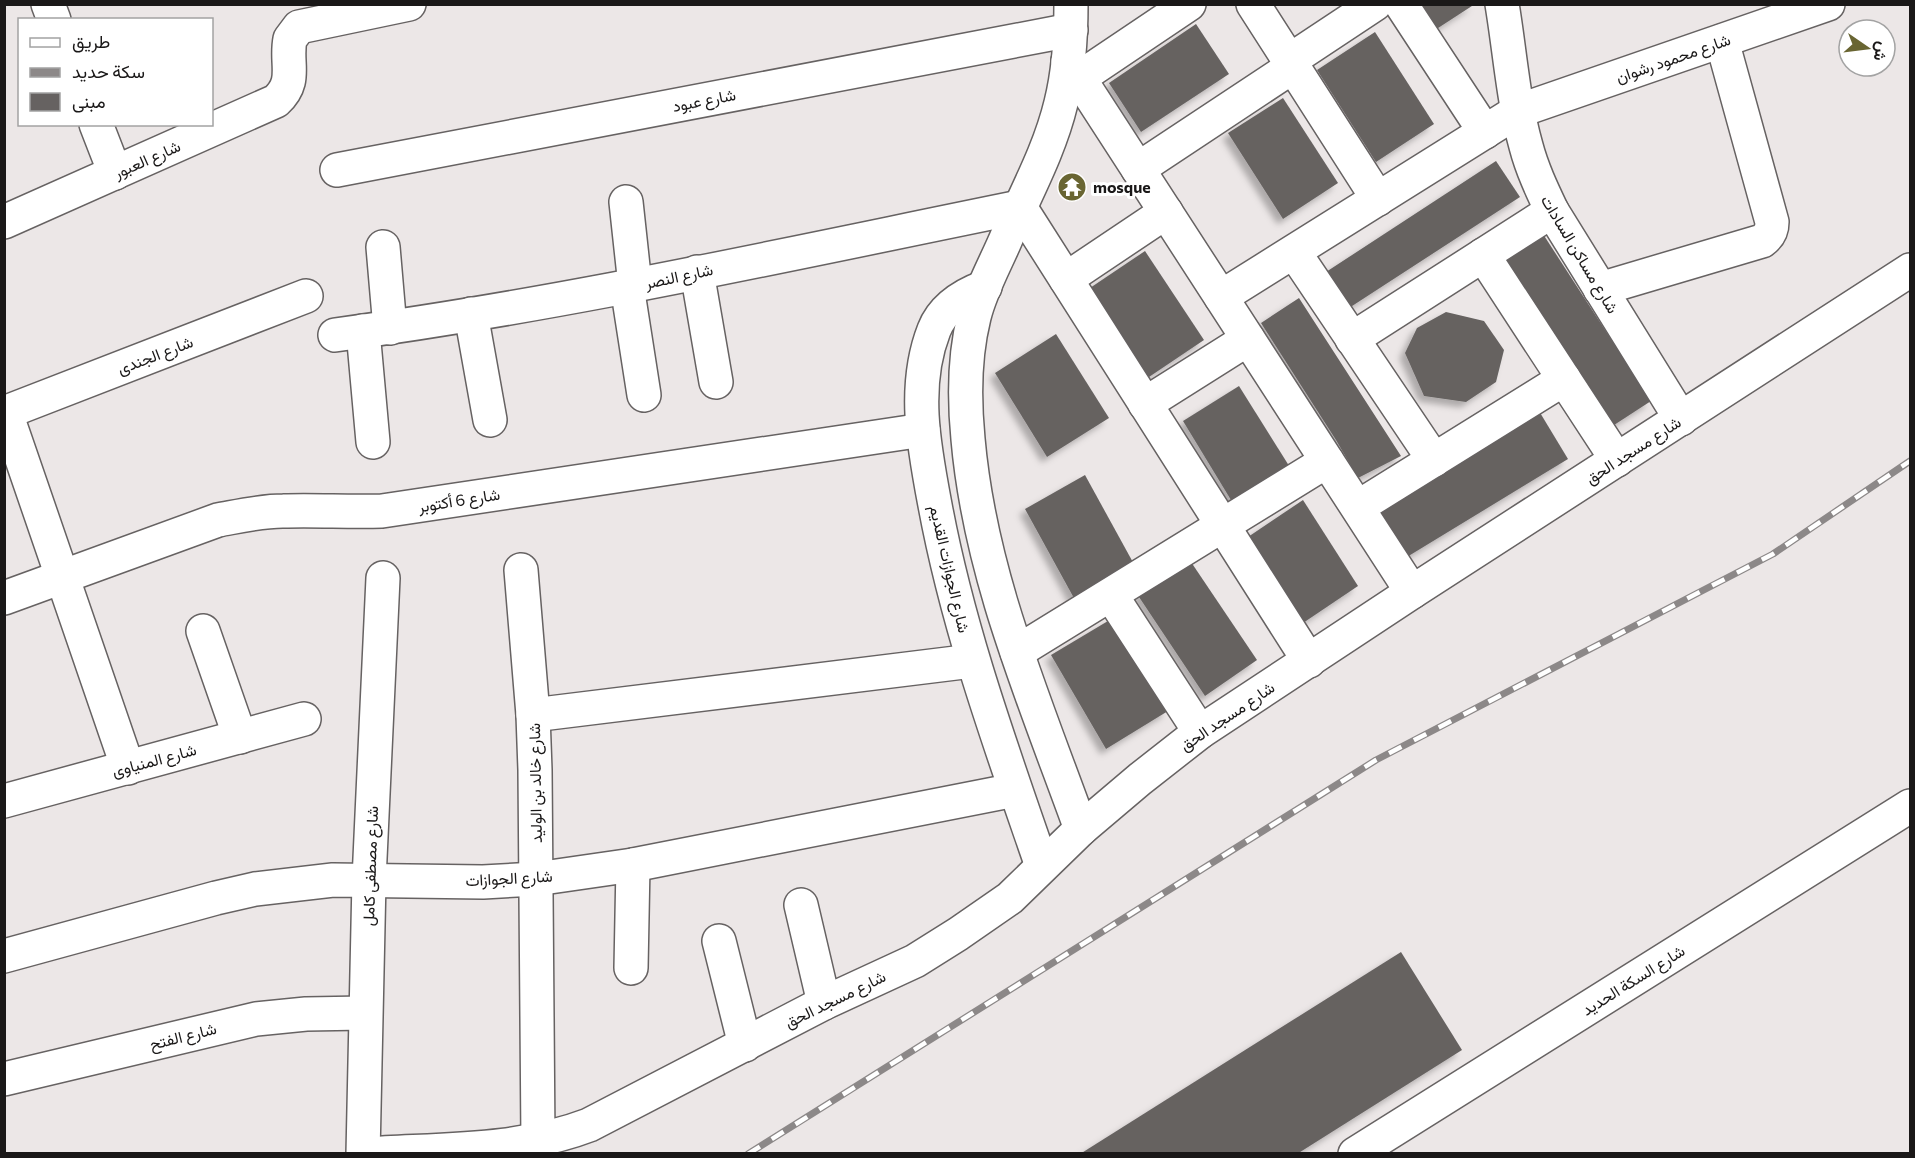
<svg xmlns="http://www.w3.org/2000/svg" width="1915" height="1158" font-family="Commissioner,Vazirmatn,sans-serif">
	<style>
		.building { fill: #666261; filter: url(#shadow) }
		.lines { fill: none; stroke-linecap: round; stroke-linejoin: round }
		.minor-casing { stroke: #666262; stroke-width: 36 }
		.minor { stroke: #fff; stroke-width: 33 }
		.rail-casing { stroke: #8c8888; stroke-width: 7 }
		.rail { stroke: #fff; stroke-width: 4.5; stroke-dasharray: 14; stroke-linecap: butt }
		.labels { text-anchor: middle; stroke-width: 6; stroke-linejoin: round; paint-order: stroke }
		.street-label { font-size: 16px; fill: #1a1818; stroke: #fff }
		.poi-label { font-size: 16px; font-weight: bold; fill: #1a1818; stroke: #fff; text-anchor: start }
	</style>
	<defs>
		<filter id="shadow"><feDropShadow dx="-5.5" dy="5.5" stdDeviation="3" flood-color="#0004"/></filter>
	</defs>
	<rect width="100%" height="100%" fill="#ece7e7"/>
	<g class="building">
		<polygon points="1419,4 1475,4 1435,30"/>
		<polygon points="1196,24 1229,74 1141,132 1109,83"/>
		<polygon points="1375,32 1434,124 1376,162 1317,70"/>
		<polygon points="1283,98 1338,183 1283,219 1228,133"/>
		<polygon points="1496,161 1520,197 1349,308 1326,272"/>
		<polygon points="1543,234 1651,401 1611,427 1503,260"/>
		<polygon points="1145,251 1204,340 1146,379 1087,290"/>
		<polygon points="1299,298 1401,456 1358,478 1336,440 1261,323"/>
		<polygon points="1446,312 1484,321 1504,350 1496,382 1466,402 1424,396 1405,353 1417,328"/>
		<polygon points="1056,334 1109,418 1047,457 995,373"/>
		<polygon points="1239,386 1291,469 1234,505 1183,421"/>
		<polygon points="1539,411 1568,459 1402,560 1373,512"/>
		<polygon points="1085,475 1135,566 1075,600 1025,509"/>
		<polygon points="1303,500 1358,586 1303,623 1248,537"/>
		<polygon points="1189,559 1257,660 1205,696 1137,594"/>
		<polygon points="1113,618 1168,711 1106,749 1051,655"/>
		<polygon points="1401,952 1462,1050 1297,1154 1080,1154"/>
	</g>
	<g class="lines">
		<g class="minor-casing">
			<g id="minor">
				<polyline points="48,4 54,20"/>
				<path d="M1071 4C1071 38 1069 71 1061 103 1050 149 1027 191 1008 234 997 261 981 288 974 317 964 357 964 398 968 439 980 576 1035 701 1081 829"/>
				<polyline points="1253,4 1378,199"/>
				<polyline points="1401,4 1485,132"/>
				<path d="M1502 4C1510 52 1513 100 1526 146 1532 169 1542 190 1552 211L1681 419"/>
				<polyline points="1068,61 1412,592"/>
				<polyline points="1289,61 1375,4"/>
				<polyline points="1079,78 1189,4"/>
				<polyline points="96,124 115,173"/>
				<polyline points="1138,169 1292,67"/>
				<polyline points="337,170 1071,30"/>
				<polyline points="626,202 635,285"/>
				<path d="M4 222 276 101C298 81 285 64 290 39L299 27 409 4"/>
				<polyline points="383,247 390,328"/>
				<polyline points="1294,252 1434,460"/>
				<polyline points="1483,255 1617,460"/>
				<polyline points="697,272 716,382"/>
				<polyline points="1066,279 1166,212"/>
				<polyline points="627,286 644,395"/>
				<path d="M985 287C963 295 943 307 934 330 912 386 924 447 935 505 958 629 1001 747 1042 866"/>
				<path d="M1600 289 1762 241C1769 236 1772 231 1772 222L1722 41"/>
				<polyline points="1221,297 1518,111 1828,4"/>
				<polyline points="471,314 490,420"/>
				<polyline points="363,331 373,442"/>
				<path d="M335 335C565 304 793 253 1020 207L1309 661"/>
				<polyline points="1352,339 1552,211"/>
				<polyline points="1145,404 1248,339"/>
				<polyline points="4,413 306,296"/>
				<polyline points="6,413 128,768"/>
				<polyline points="1358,507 1564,379"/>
				<polyline points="521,570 533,715 535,770 538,1141"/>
				<polyline points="1111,595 1200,732"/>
				<path d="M4 598 218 520C240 516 261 511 283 511 316 510 349 512 382 511L923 430"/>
				<polyline points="203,631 240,737"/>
				<polyline points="1017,652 1327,461"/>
				<polyline points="533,715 972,661"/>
				<polyline points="4,801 304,719"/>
				<polyline points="801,905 824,1003"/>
				<polyline points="719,941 745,1045"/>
				<polyline points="4,956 216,898 255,889 333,880 483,882 536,879 633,865 1015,790"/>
				<polyline points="631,968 633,865"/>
				<polyline points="4,1079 256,1019 306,1014 365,1013"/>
				<polyline points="363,1154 369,880 383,578"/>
				<path d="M366 1154C441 1149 518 1152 589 1125L824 1003 915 961 958 934 1010 898 1081 829 1140 779 1200 732 1412 592 1910 270"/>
				<polyline points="1355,1154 1910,806"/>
			</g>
		</g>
		<use href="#minor" class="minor"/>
		<g class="rail-casing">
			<polyline id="rail" points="748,1154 1376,760 1773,554 1910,461"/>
		</g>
		<use href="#rail" class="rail"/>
	</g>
	<defs>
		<g id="temple-disc" transform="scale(1.5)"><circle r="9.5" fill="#696532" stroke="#fff"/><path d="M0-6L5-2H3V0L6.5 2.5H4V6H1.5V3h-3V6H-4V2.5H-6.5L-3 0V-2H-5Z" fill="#fff"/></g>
	</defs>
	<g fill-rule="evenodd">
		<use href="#temple-disc" x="1072" y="187"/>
	</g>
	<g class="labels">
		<g class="street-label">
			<text transform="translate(1673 58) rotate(-19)" y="6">شارع محمود رشوان</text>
			<text transform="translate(704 100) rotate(-11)" y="6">شارع عبود</text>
			<text transform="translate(147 159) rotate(-24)" y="6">شارع العبور</text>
			<text transform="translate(1580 254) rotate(59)" y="6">شارع مساكن السادات</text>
			<text transform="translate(679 276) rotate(-12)" y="6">شارع النصر</text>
			<text transform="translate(155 355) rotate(-21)" y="6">شارع الجندى</text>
			<text transform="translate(1633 450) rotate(-33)" y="6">شارع مسجد الحق</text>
			<text transform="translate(459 500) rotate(-9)" y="6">شارع 6 أكتوبر</text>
			<text transform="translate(950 569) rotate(77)" y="6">شارع الجوازات القديم</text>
			<text transform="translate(1227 716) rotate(-34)" y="6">شارع مسجد الحق</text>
			<text transform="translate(154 760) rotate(-15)" y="6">شارع المنياوى</text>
			<text transform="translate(535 783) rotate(-91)" y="6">شارع خالد بن الوليد</text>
			<text transform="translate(370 866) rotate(-88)" y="6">شارع مصطفى كامل</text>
			<text transform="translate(509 878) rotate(-3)" y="6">شارع الجوازات</text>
			<text transform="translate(1633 980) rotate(-32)" y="6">شارع السكة الحديد</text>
			<text transform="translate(835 999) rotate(-26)" y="6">شارع مسجد الحق</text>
			<text transform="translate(183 1036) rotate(-14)" y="6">شارع الفتح</text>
		</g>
		<g class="poi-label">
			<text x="1093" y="193">mosque</text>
		</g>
	</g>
	<rect width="1915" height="1158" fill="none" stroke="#1a1818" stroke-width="12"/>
	<rect x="18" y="18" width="195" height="108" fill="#ffffff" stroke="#a3a3a3" stroke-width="1.5"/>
	<rect x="30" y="38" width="30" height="9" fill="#ffffff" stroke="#a3a3a3" stroke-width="1.5"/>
	<text x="72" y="48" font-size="18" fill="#1a1818">طريق</text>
	<rect x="30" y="68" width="30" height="9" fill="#8c8888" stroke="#a3a3a3" stroke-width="1.5"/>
	<text x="72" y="78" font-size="18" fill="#1a1818">سكة حديد</text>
	<rect x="30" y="93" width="30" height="18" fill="#666261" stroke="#a3a3a3" stroke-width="1.5"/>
	<text x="72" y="108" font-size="18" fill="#1a1818">مبنى</text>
	<g transform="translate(1867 48) rotate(104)"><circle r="28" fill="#ffffff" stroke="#a3a3a3" stroke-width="1.5"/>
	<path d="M0-4.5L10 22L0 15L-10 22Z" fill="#696532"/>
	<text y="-9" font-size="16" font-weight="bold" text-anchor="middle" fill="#1a1818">ش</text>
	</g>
</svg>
